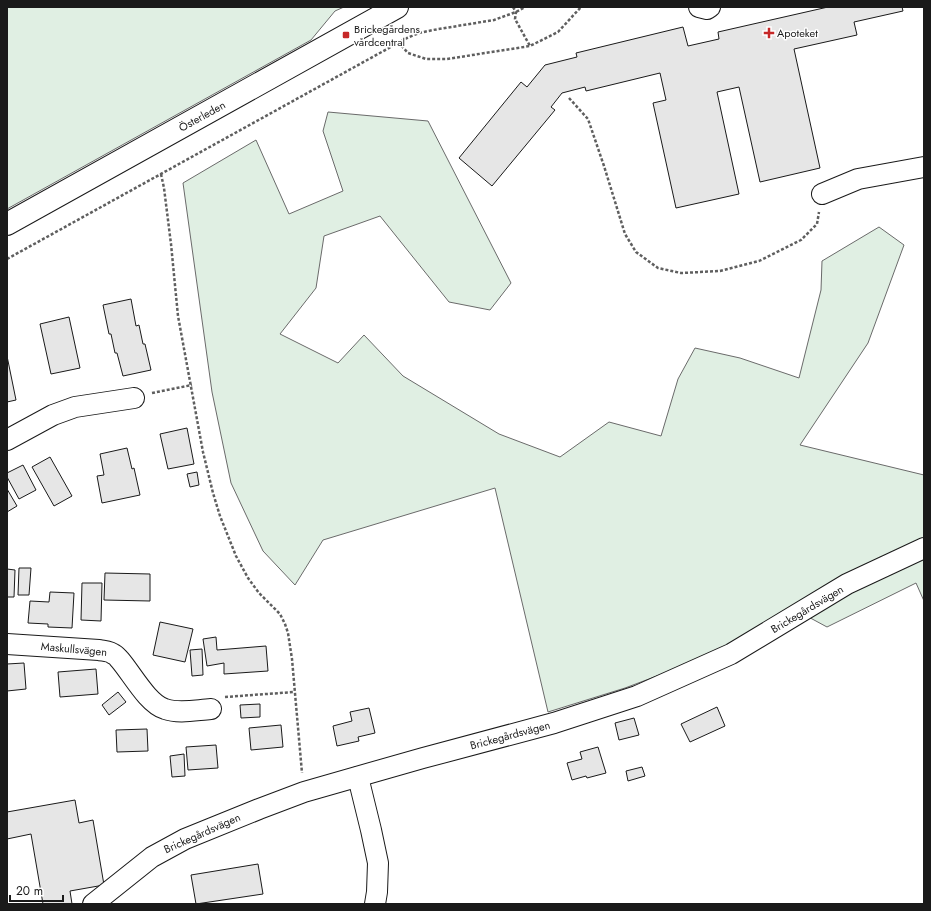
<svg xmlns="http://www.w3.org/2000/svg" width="931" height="911" font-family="Jost,sans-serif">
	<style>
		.green { fill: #e0efe3; stroke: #6a6a6a }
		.building { fill: #e6e6e6; stroke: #1a1a1a }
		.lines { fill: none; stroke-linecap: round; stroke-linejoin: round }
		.minor-casing { stroke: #1a1a1a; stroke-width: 22 }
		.major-casing { stroke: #1a1a1a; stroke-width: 24 }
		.path { stroke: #5f5f5f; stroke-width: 2.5; stroke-dasharray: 3 2; stroke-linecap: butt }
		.minor { stroke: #fff; stroke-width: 20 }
		.major { stroke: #fff; stroke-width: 22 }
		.poi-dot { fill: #c62828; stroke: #fff; stroke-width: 1.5 }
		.labels { text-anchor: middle; stroke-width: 3; stroke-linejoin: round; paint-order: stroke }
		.poi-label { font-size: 11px; fill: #1a1a1a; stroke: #fff; text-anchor: start }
		.street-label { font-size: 11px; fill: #1a1a1a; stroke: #fff }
	</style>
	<rect width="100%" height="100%" fill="#fff"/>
	<g class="green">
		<polygon points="7,7 344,7 335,11 311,40 7,209"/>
		<polygon points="328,112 428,121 511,283 490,310 449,302 380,216 324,236 316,288 280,334 338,363 364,335 403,376 499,434 560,457 609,422 661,436 678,379 695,348 740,358 799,378 821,290 822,261 879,227 904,245 868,343 800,445 924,475 924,601 916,583 827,627 790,607 710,656 625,688 548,712 495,488 323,540 295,585 263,551 231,483 212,392 183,183 256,140 289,214 343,191 323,131"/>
	</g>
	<g class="building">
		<polygon points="828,7 902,7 903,11 854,22 857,35 794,49 820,168 760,182 739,87 717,92 739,194 676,208 653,103 666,100 660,73 586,91 585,87 562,93 551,107 555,110 492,186 459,158 521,82 527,87 545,65 577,57 576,53 683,27 688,46 719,39 718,32"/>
		<polygon points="131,299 136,326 139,325 143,344 145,344 151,370 123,376 117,353 115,353 111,334 109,334 103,305"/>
		<polygon points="69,317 80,368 51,374 40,324"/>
		<polygon points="7,356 16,400 7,402"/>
		<polygon points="187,428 194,464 168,469 160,434"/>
		<polygon points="127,448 132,469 134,468 140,495 102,503 97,476 104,475 100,454"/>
		<polygon points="50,457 72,496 54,506 32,467"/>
		<polygon points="23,465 36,490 19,499 7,477 7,473"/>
		<polygon points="197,472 199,485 190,487 187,474"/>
		<polygon points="7,489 17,506 7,512"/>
		<polygon points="19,568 31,568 29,595 18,595"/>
		<polygon points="7,569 15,570 14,597 7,597"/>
		<polygon points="105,573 150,574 150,601 104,600"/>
		<polygon points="82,583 102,583 101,621 81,620"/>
		<polygon points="50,592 74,593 72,628 48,627 48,624 28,623 30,601 49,602"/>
		<polygon points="160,622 193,629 185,662 153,655"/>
		<polygon points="216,637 217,650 266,646 268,671 224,674 224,663 207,666 203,639"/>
		<polygon points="202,649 203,675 192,676 190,650"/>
		<polygon points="24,663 26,689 7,691 7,664"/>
		<polygon points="96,669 98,694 60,697 58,672"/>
		<polygon points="118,692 126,702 109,715 102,705"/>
		<polygon points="260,704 260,717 241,718 240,705"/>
		<polygon points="717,707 725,726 690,742 681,724"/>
		<polygon points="369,708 375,733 358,737 359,741 337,746 333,726 352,721 350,712"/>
		<polygon points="634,718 639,735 619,740 615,723"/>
		<polygon points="281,725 283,747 251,750 249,728"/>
		<polygon points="147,729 148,751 117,752 116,730"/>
		<polygon points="216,745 218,768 188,770 186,747"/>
		<polygon points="598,747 606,773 587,778 586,776 572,780 567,763 582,759 580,752"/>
		<polygon points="184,754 185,776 172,777 170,756"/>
		<polygon points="642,767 645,776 628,781 626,771"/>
		<polygon points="75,800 79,823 93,820 104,885 70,891 72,904 43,904 31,834 7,839 7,812"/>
		<polygon points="258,864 263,894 196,904 191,875"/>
	</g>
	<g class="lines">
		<g class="minor-casing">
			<g id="minor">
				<polyline points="699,7 707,9 710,7"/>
				<polyline points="822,194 858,179 924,167"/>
				<polyline points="7,440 53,415 75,407 134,398"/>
				<path d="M7 644 99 650C103 651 110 651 113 654 116 655 118 658 120 660 132 674 148 704 165 709 179 714 196 710 211 709"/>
				<polyline points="358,777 371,830 378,863 377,892 375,904"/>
				<polyline points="93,904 152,857 185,839 259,809 304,792 423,758 554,723 637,696 731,654 847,584 924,548"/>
			</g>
		</g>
		<g class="major-casing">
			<polyline id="major" points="7,224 397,7"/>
		</g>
		<g class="path">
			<polyline points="513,7 516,12 515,19 530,46"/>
			<polyline points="398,42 408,53 426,59 447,59 530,46 558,32 581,7"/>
			<polyline points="569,98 588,119 604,166 625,234 636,252 658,268 681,273 720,271 759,261 801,240 817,224 819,212"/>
			<polyline points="161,174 164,188 171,244 178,316 203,452 213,493 220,516 236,556 248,578 259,593 280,614 285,624 288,633 292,659 302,773"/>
			<polyline points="7,259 407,38 419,33 433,30 494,20 516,12 525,7"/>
			<polyline points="152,393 192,385"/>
			<polyline points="225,697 294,692"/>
		</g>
		<use href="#minor" class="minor"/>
		<use href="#major" class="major"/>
	</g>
	<g class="poi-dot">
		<path d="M767 27h4v4h4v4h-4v4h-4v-4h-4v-4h4z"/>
		<rect x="342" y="31" width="8" height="8" rx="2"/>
	</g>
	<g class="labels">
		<g class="poi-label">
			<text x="354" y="33">Brickegårdens<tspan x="354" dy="13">vårdcentral</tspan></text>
			<text x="777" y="37">Apoteket</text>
		</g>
		<g class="street-label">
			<text transform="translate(202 116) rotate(-29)" y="4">Österleden</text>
			<text transform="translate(807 609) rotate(-31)" y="4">Brickegårdsvägen</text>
			<text transform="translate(74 649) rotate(5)" y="4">Maskullsvägen</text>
			<text transform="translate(510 735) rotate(-15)" y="4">Brickegårdsvägen</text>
			<text transform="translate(202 833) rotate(-24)" y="4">Brickegårdsvägen</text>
		</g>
	</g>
	<rect width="931" height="911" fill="none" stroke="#1a1a1a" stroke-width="16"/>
	<path d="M10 895v6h53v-6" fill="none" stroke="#1a1a1a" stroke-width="2"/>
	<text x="16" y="895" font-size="12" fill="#1a1a1a" stroke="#ffffff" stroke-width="3" paint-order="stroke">20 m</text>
</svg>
